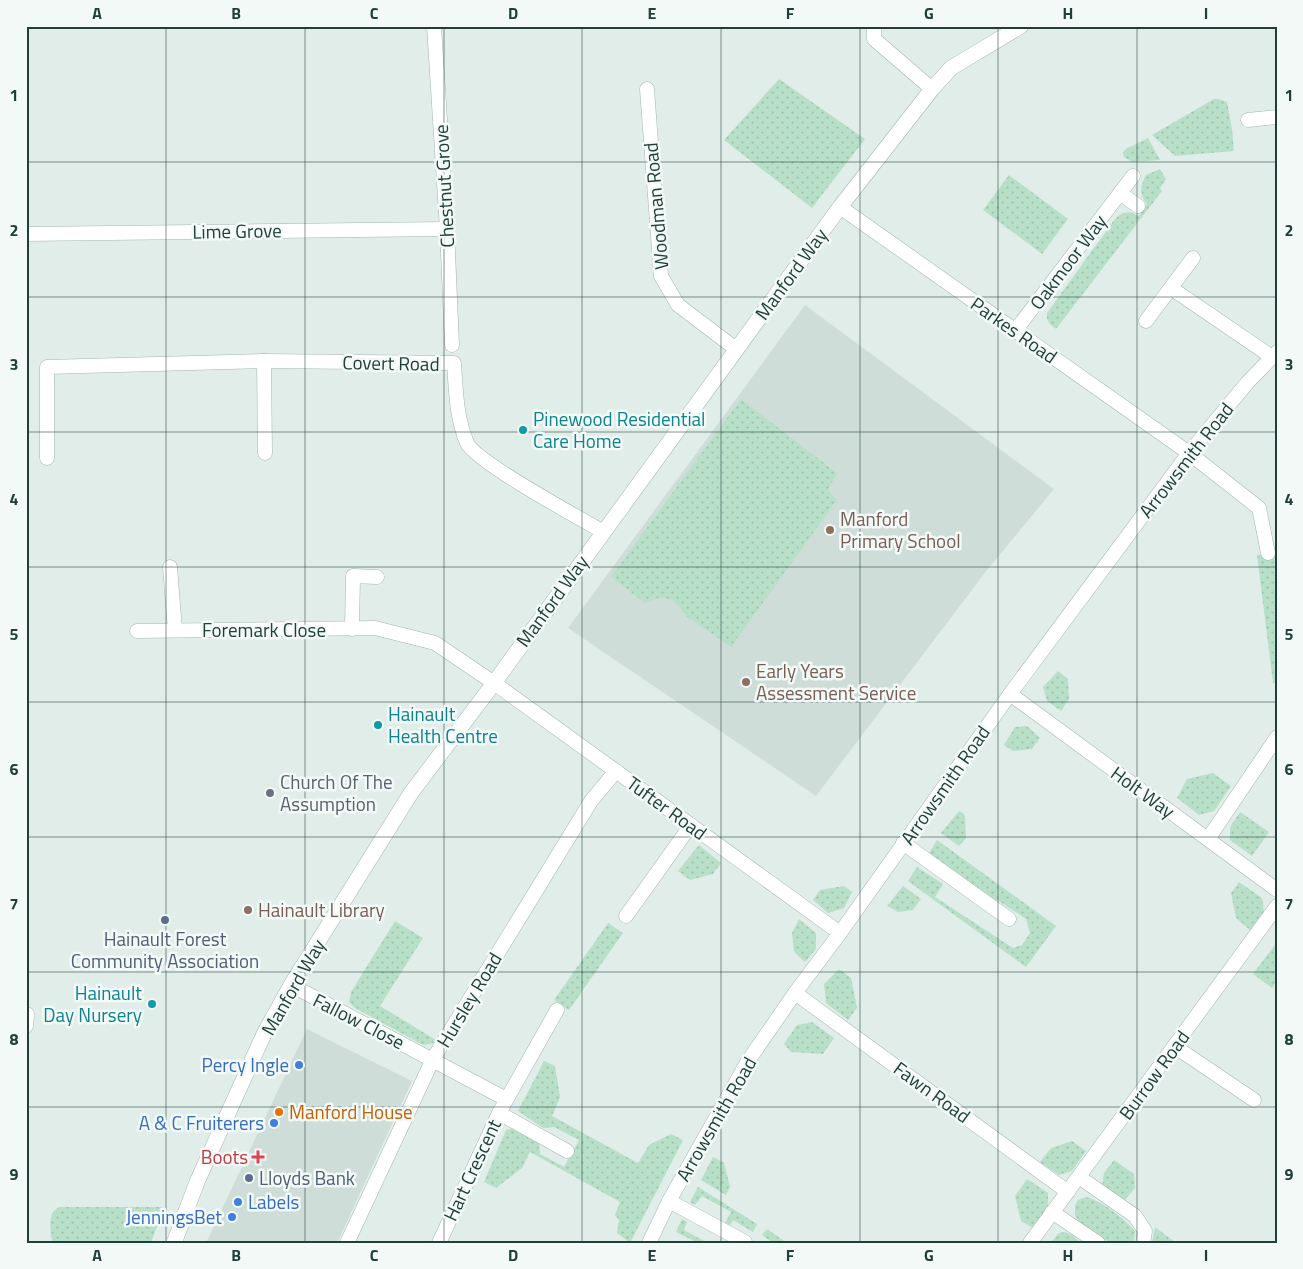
<svg xmlns="http://www.w3.org/2000/svg" width="1303" height="1269" font-family="'Titillium Web',sans-serif">
	<style>
		.built { fill: #cfddd9 }
		.grass { fill: url(#grass-dots) }
		.lines { fill: none; stroke-linecap: round; stroke-linejoin: round }
		.minor-casing { stroke: #a3b5b1; stroke-width: 15 }
		.tertiary-casing { stroke: #a3b5b1; stroke-width: 16 }
		.minor { stroke: #fff; stroke-width: 14 }
		.tertiary { stroke: #fff; stroke-width: 15 }
		.grid { fill: none; stroke: #203f3b; stroke-width: 1; stroke-opacity: 0.55 }
		.culture-dot { fill: #0f9aa8; stroke: #f2f9f7; stroke-width: 2 }
		.education-dot { fill: #8d6e63; stroke: #f2f9f7; stroke-width: 2 }
		.worship-dot { fill: #6b7280; stroke: #f2f9f7; stroke-width: 2 }
		.service-dot { fill: #5c6f8a; stroke: #f2f9f7; stroke-width: 2 }
		.shop-dot { fill: #3f7fe0; stroke: #f2f9f7; stroke-width: 2 }
		.food-dot { fill: #e8710a; stroke: #f2f9f7; stroke-width: 2 }
		.health-dot { fill: #e0444e; stroke: #f2f9f7; stroke-width: 2 }
		.labels { text-anchor: middle; stroke-width: 5; stroke-linejoin: round; paint-order: stroke }
		.street-label { font-size: 19px; fill: #203f3b; stroke: #f2f9f7 }
		.culture-label { font-size: 19px; fill: #0d838f; stroke: #f2f9f7; text-anchor: start }
		.education-label { font-size: 19px; fill: #785e54; stroke: #f2f9f7; text-anchor: start }
		.worship-label { font-size: 19px; fill: #5b616d; stroke: #f2f9f7; text-anchor: start }
		.service-label { font-size: 19px; fill: #4e5e75; stroke: #f2f9f7 }
		.shop-label { font-size: 19px; fill: #366cbe; stroke: #f2f9f7; text-anchor: end }
		.food-label { font-size: 19px; fill: #c56008; stroke: #f2f9f7; text-anchor: start }
		.health-label { font-size: 19px; fill: #be3a42; stroke: #f2f9f7; text-anchor: end }
		.neatline { fill: none; stroke: #203f3b; stroke-width: 2 }
		.grid-label { font-size: 16px; text-anchor: middle; font-weight: bold; fill: #203f3b }
	</style>
	<defs>
		<pattern id="grass-dots" width="8" height="8" patternUnits="userSpaceOnUse" patternTransform="scale(1.25)"><rect width="8" height="8" fill="#b8e0c9"/><path d="M2 2h.1M6 6h.1" fill="none" stroke="#9ec1ae" stroke-width="1.8" stroke-linecap="round"/></pattern>
	</defs>
	<rect width="100%" height="100%" fill="#e1ede9"/>
	<g class="built">
		<polygon points="805,305 1054,489 987,570 816,796 568,628"/>
		<polygon points="307,1029 412,1081 337,1243 206,1243"/>
	</g>
	<g class="grass">
		<polygon points="779,79 865,139 812,208 724,140"/>
		<polygon points="1214,99 1218,99 1227,102 1232,129 1234,151 1175,156 1152,135"/>
		<polygon points="1148,138 1160,160 1132,162 1124,157 1123,152 1126,149"/>
		<path d="M1160 169 1166 179 1160 188 1162 191 1056 329C1050 325 1046 321 1047 313L1115 219C1123 211 1129 210 1139 216L1147 204C1139 195 1140 186 1146 175Z"/>
		<polygon points="1009,175 1068,219 1042,254 983,210"/>
		<polygon points="741,399 837,473 828,490 837,500 731,647 686,616 679,606 672,600 661,597 645,603 611,577"/>
		<polygon points="1277,553 1277,682 1273,683 1257,555"/>
		<polygon points="1058,671 1068,679 1069,699 1061,711 1047,701 1043,687"/>
		<polygon points="1027,726 1040,738 1032,749 1013,751 1004,745 1015,727"/>
		<polygon points="1213,773 1231,786 1214,811 1199,815 1177,798 1187,779"/>
		<polygon points="959,811 965,815 966,838 959,846 941,833"/>
		<polygon points="1240,812 1269,832 1252,856 1230,840 1230,827"/>
		<polygon points="937,840 1056,926 1026,967 908,881 917,867 943,884 935,897 1013,948 1022,945 1030,933 1026,919 999,901 990,899 928,855"/>
		<polygon points="699,845 721,863 713,874 690,880 678,871"/>
		<polygon points="1239,882 1262,898 1264,912 1250,930 1236,918 1231,893"/>
		<polygon points="844,886 852,892 844,908 828,913 813,900 820,890"/>
		<polygon points="903,886 921,899 913,910 898,912 887,906"/>
		<polygon points="799,919 816,933 816,949 805,962 794,952 792,933"/>
		<polygon points="395,921 423,938 380,1006 436,1040 433,1043 423,1045 355,1008 349,1002 351,992"/>
		<polygon points="608,923 623,933 569,1010 554,1000"/>
		<polygon points="1277,942 1277,981 1272,988 1253,974"/>
		<polygon points="839,969 851,978 857,1008 848,1020 826,1003 824,984"/>
		<polygon points="812,1022 834,1038 823,1054 791,1052 784,1044 797,1025"/>
		<polygon points="544,1061 555,1066 560,1097 552,1116 638,1163 649,1145 671,1134 683,1140 630,1243 617,1233 619,1220 615,1215 620,1202 530,1152 522,1168 496,1188 484,1182 506,1130 513,1128 539,1141 540,1154 564,1167 579,1140 554,1127 543,1128 518,1111"/>
		<polygon points="1072,1141 1086,1151 1072,1171 1059,1175 1040,1162 1051,1148"/>
		<polygon points="713,1157 724,1163 730,1187 726,1195 701,1180"/>
		<polygon points="1114,1160 1134,1174 1135,1188 1123,1202 1102,1186 1104,1173"/>
		<polygon points="1027,1179 1048,1193 1048,1207 1033,1228 1021,1221 1015,1196"/>
		<polygon points="698,1187 757,1224 753,1232 733,1220 730,1225 725,1223 731,1212 702,1196 695,1205 690,1202"/>
		<path d="M1086 1197C1104 1202 1123 1218 1135 1231L1134 1243H1110L1079 1222 1075 1215V1206L1078 1200Z"/>
		<path d="M60 1207H164L151 1243H52C51 1230 46 1212 60 1207Z"/>
		<polygon points="682,1219 687,1222 684,1230 708,1243 698,1243 676,1232"/>
		<polygon points="1155,1227 1176,1243 1152,1243"/>
		<polygon points="767,1229 787,1243 769,1243 770,1241 762,1235"/>
		<polygon points="1065,1232 1072,1235 1081,1243 1050,1243 1059,1233"/>
	</g>
	<g class="lines">
		<g class="minor-casing">
			<g id="minor">
				<polyline points="434,26 447,229 452,345"/>
				<polyline points="874,26 874,39 932,89"/>
				<polyline points="647,89 661,276 678,305 736,349"/>
				<polyline points="1248,120 1277,117"/>
				<polyline points="1120,193 1138,206"/>
				<polyline points="840,207 1189,453 1259,508 1268,553"/>
				<polyline points="26,234 447,229"/>
				<polyline points="1171,288 1272,357"/>
				<polyline points="1146,321 1193,258"/>
				<polyline points="1015,331 1133,176"/>
				<polyline points="264,361 265,453"/>
				<path d="M47 458V367L264 361 454 363C456 390 456 417 467 443 475 461 579 518 602 531"/>
				<polyline points="170,567 175,630"/>
				<polyline points="352,629 353,576 377,577"/>
				<polyline points="137,631 375,628 435,643 494,683 840,933"/>
				<polyline points="1010,694 1277,890"/>
				<polyline points="1208,839 1277,737"/>
				<polyline points="903,843 1009,919"/>
				<polyline points="626,916 691,825"/>
				<polyline points="291,985 506,1099"/>
				<polyline points="795,993 1068,1192"/>
				<polyline points="26,1026 27,1014"/>
				<polyline points="1174,1046 1254,1100"/>
				<polyline points="499,1113 567,1151"/>
				<polyline points="1079,1177 1135,1216 1145,1231 1143,1243"/>
				<polyline points="669,1201 745,1242"/>
				<polyline points="1052,1212 1098,1243"/>
				<polyline points="347,1243 433,1059 591,801 616,771"/>
				<polyline points="439,1243 499,1113 557,1010"/>
				<polyline points="649,1243 669,1201 748,1061 795,993 840,933 1010,694 1189,453 1247,383 1277,352"/>
				<polyline points="1030,1243 1277,906"/>
			</g>
		</g>
		<g class="tertiary-casing">
			<polyline id="tertiary" points="174,1243 197,1182 264,1034 291,985 411,793 494,683 840,207 932,89 951,68 1021,26"/>
		</g>
		<use href="#minor" class="minor"/>
		<use href="#tertiary" class="tertiary"/>
	</g>
	<path class="grid" d="M166 26V1243M305 26V1243M444 26V1243M582 26V1243M721 26V1243M860 26V1243M998 26V1243M1137 26V1243M26 162H1277M26 297H1277M26 432H1277M26 567H1277M26 702H1277M26 837H1277M26 972H1277M26 1107H1277"/>
	<g class="culture-dot">
		<circle cx="523" cy="430" r="5"/>
		<circle cx="378" cy="725" r="5"/>
		<circle cx="152" cy="1004" r="5"/>
	</g>
	<g class="education-dot">
		<circle cx="830" cy="530" r="5"/>
		<circle cx="746" cy="682" r="5"/>
		<circle cx="248" cy="910" r="5"/>
	</g>
	<circle class="worship-dot" cx="270" cy="793" r="5"/>
	<g class="service-dot">
		<circle cx="165" cy="920" r="5"/>
		<circle cx="249" cy="1178" r="5"/>
	</g>
	<g class="shop-dot">
		<circle cx="299" cy="1065" r="5"/>
		<circle cx="274" cy="1123" r="5"/>
		<circle cx="238" cy="1202" r="5"/>
		<circle cx="232" cy="1217" r="5"/>
	</g>
	<circle class="food-dot" cx="279" cy="1112" r="5"/>
	<path class="health-dot" d="M255.5 1149.5h5v5h5v5h-5v5h-5v-5h-5v-5h5z"/>
	<g class="labels">
		<g class="street-label">
			<text transform="translate(444 186) rotate(-93)" y="7">Chestnut Grove</text>
			<text transform="translate(656 206) rotate(-95)" y="7">Woodman Road</text>
			<text transform="translate(237 231) rotate(-1)" y="7">Lime Grove</text>
			<text transform="translate(1068 262) rotate(-53)" y="7">Oakmoor Way</text>
			<text transform="translate(791 274) rotate(-54)" y="7">Manford Way</text>
			<text transform="translate(1014 330) rotate(35)" y="7">Parkes Road</text>
			<text transform="translate(391 363) rotate(1)" y="7">Covert Road</text>
			<text transform="translate(1186 460) rotate(-52)" y="7">Arrowsmith Road</text>
			<text transform="translate(552 601) rotate(-54)" y="7">Manford Way</text>
			<text x="264" y="637">Foremark Close</text>
			<text transform="translate(945 785) rotate(-55)" y="7">Arrowsmith Road</text>
			<text transform="translate(1143 792) rotate(36)" y="7">Holt Way</text>
			<text transform="translate(667 808) rotate(36)" y="7">Tufter Road</text>
			<text transform="translate(293 987) rotate(-60)" y="7">Manford Way</text>
			<text transform="translate(469 1000) rotate(-59)" y="7">Hursley Road</text>
			<text transform="translate(359 1021) rotate(27)" y="7">Fallow Close</text>
			<text transform="translate(1154 1075) rotate(-54)" y="7">Burrow Road</text>
			<text transform="translate(932 1092) rotate(36)" y="7">Fawn Road</text>
			<text transform="translate(716 1119) rotate(-60)" y="7">Arrowsmith Road</text>
			<text transform="translate(472 1170) rotate(-65)" y="7">Hart Crescent</text>
		</g>
		<g class="culture-label">
			<text x="533" y="426">Pinewood Residential<tspan x="533" dy="22">Care Home</tspan></text>
			<text x="388" y="721">Hainault<tspan x="388" dy="22">Health Centre</tspan></text>
			<text x="142" y="1000" text-anchor="end">Hainault<tspan x="142" dy="22">Day Nursery</tspan></text>
		</g>
		<g class="education-label">
			<text x="840" y="526">Manford<tspan x="840" dy="22">Primary School</tspan></text>
			<text x="756" y="678">Early Years<tspan x="756" dy="22">Assessment Service</tspan></text>
			<text x="258" y="917">Hainault Library</text>
		</g>
		<g class="worship-label">
			<text x="280" y="789">Church Of The<tspan x="280" dy="22">Assumption</tspan></text>
		</g>
		<g class="service-label">
			<text x="165" y="946">Hainault Forest<tspan x="165" dy="22">Community Association</tspan></text>
			<text x="259" y="1185" text-anchor="start">Lloyds Bank</text>
		</g>
		<g class="shop-label">
			<text x="289" y="1072">Percy Ingle</text>
			<text x="264" y="1130">A &amp; C Fruiterers</text>
			<text x="248" y="1209" text-anchor="start">Labels</text>
			<text x="222" y="1224">JenningsBet</text>
		</g>
		<g class="food-label">
			<text x="289" y="1119">Manford House</text>
		</g>
		<g class="health-label">
			<text x="248" y="1164">Boots</text>
		</g>
	</g>
	<rect width="1303" height="1269" fill="none" stroke="#f2f9f7" stroke-width="55"/>
	<rect x="28" y="28" width="1248" height="1214" class="neatline"/>
	<g class="grid-label">
		<text x="97" y="19">A</text>
		<text x="236" y="19">B</text>
		<text x="374" y="19">C</text>
		<text x="513" y="19">D</text>
		<text x="652" y="19">E</text>
		<text x="790" y="19">F</text>
		<text x="929" y="19">G</text>
		<text x="1068" y="19">H</text>
		<text x="1206" y="19">I</text>
		<text x="14" y="101">1</text>
		<text x="1289" y="101">1</text>
		<text x="14" y="236">2</text>
		<text x="1289" y="236">2</text>
		<text x="14" y="370">3</text>
		<text x="1289" y="370">3</text>
		<text x="14" y="505">4</text>
		<text x="1289" y="505">4</text>
		<text x="14" y="640">5</text>
		<text x="1289" y="640">5</text>
		<text x="14" y="775">6</text>
		<text x="1289" y="775">6</text>
		<text x="14" y="910">7</text>
		<text x="1289" y="910">7</text>
		<text x="14" y="1045">8</text>
		<text x="1289" y="1045">8</text>
		<text x="14" y="1180">9</text>
		<text x="1289" y="1180">9</text>
		<text x="97" y="1261">A</text>
		<text x="236" y="1261">B</text>
		<text x="374" y="1261">C</text>
		<text x="513" y="1261">D</text>
		<text x="652" y="1261">E</text>
		<text x="790" y="1261">F</text>
		<text x="929" y="1261">G</text>
		<text x="1068" y="1261">H</text>
		<text x="1206" y="1261">I</text>
	</g>
</svg>
